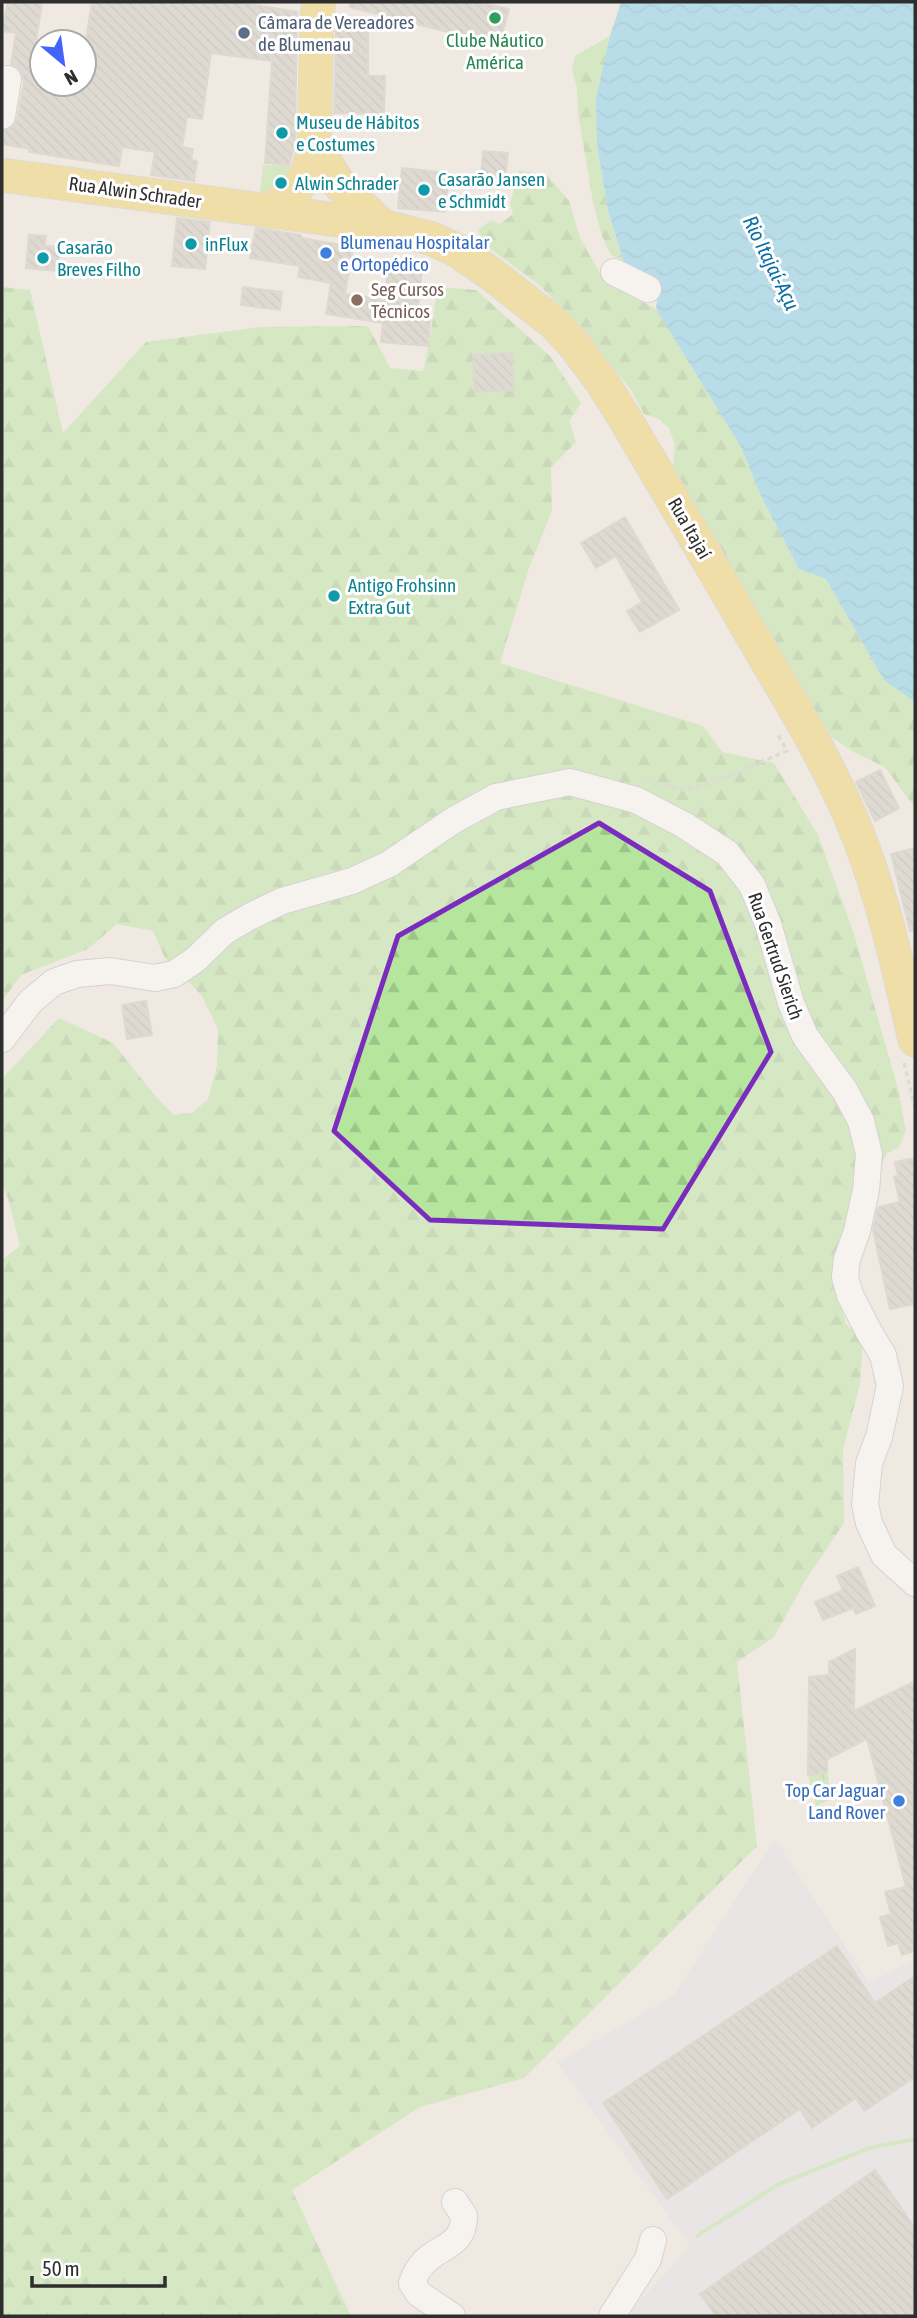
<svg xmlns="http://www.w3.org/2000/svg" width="917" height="2318" font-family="'Asap Condensed',sans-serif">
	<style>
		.industrial { fill: #e3e1e8 }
		.grass { fill: url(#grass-tufts) }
		.forest { fill: url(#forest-firs) }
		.park { fill: #b6e59e }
		.water { fill: url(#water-waves) }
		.building { fill: url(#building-back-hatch); stroke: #cbc5ba; stroke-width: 2 }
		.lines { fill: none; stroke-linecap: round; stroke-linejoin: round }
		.minor-casing { stroke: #b4b7c1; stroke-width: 28 }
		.major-casing { stroke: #c9c9c9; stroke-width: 35 }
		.path { stroke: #c9c9c9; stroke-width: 3.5; stroke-dasharray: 5 3.5; stroke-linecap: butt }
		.minor { stroke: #fff; stroke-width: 26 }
		.major { stroke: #f2d163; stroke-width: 33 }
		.marked { fill: none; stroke: #7b2cbf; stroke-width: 5; stroke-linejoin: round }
		.leisure-dot { fill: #2e9e5b; stroke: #fff; stroke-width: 2.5 }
		.service-dot { fill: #5c6f8a; stroke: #fff; stroke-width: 2.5 }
		.culture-dot { fill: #0f9aa8; stroke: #fff; stroke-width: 2.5 }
		.shop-dot { fill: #3f7fe0; stroke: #fff; stroke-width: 2.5 }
		.education-dot { fill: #8d6e63; stroke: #fff; stroke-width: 2.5 }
		.labels { text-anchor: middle; stroke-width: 6; stroke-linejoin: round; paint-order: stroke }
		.service-label { font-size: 19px; fill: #4e5e75; stroke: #fff; text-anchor: start }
		.leisure-label { font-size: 19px; fill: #27864d; stroke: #fff }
		.culture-label { font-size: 19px; fill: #0d838f; stroke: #fff; text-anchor: start }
		.street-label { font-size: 19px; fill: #2e2e2e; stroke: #fff }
		.shop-label { font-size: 19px; fill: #366cbe; stroke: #fff; text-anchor: start }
		.education-label { font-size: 19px; fill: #785e54; stroke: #fff; text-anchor: start }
		.water-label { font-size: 21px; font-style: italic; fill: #0d6fa3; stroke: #fff }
	</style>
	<defs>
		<pattern id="grass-tufts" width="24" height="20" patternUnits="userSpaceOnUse" patternTransform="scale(1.75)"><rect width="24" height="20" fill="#b6e59e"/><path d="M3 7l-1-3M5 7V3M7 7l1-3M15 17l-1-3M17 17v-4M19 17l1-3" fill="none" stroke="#9dc588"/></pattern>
		<pattern id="forest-firs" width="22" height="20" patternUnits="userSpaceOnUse" patternTransform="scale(1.75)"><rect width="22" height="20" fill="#b6e59e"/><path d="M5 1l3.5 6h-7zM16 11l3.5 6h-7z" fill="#9dc588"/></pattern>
		<pattern id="water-waves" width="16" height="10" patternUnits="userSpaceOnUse" patternTransform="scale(1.75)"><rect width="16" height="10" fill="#75cff0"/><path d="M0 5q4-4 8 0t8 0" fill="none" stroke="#66b2ce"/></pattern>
		<pattern id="building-back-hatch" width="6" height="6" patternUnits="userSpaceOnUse" patternTransform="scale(1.75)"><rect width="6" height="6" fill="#cbc7bf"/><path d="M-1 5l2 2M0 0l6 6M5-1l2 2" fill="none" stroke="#afaba4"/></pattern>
	</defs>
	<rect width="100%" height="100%" fill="#efe9e1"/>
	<polygon class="industrial" points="775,1838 869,1983 915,1959 915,2316 626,2316 690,2246 557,2062 673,1996"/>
	<polygon class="grass" points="827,1772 831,1799 816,1806 808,1775"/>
	<g class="forest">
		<polygon points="610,36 605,67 597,144 608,211 624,262 611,255 602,236 593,202 578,113 577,88 572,69 575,56"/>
		<polygon points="519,170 548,176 569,201 580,238 605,282 656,309 741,447 761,496 799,569 826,579 884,679 915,702 915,808 885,767 855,753 830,736 680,482 673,465 675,445 669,428 659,419 644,414 631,390 576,322 538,284 484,244 478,230 491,220 500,224 513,214 510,204"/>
		<path d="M2 287 30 290 63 433 146 342 260 327 368 326 390 368 423 371C430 343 433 315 438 287L476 290 551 357 581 403 569 421 576 442 551 467 552 511 529 568 500 663 703 726 722 752 774 763 818 835 854 934 898 1089 906 1131 899 1147 887 1153 832 1274 846 1324 863 1340 860 1384 843 1449 844 1523 805 1581 774 1637 737 1662 757 1846 524 2078 420 2107 292 2190 351 2316H2V1260L20 1246 8 1198 2 1185V1079L59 1018 113 1043 156 1097 174 1115 192 1113 208 1099 217 1066 218 1029 202 996 165 958 153 931 117 924 88 949 21 975 2 1001Z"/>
	</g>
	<g class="park">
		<polygon points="263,165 295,166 272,193 260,192"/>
		<polygon points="915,2137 915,2141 870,2150 780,2186 697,2238 695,2235 778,2182 869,2146"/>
	</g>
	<polygon class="water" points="621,2 915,2 915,702 884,680 826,579 799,569 761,496 741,447 656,309 659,281 624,262 608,211 597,144 596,99 610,36"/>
	<g class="building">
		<polygon points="8,2 42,2 34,55 42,56 42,84 84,84 84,51 92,2 240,2 297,12 295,144 289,165 265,163 272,61 211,53 202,119 187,117 182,147 193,149 191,160 197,161 194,181 151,175 155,152 122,147 119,166 29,152 30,149 2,144 2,131 14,126 17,119 24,82 22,73 18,67 11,64 16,33 2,31 2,15 5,16"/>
		<polygon points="350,2 478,2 509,9 499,45 350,7"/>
		<polygon points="336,31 368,31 368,76 385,76 384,114 334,113"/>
		<polygon points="483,151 508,153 505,179 481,177"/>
		<polygon points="402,168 449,173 445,212 398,208"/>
		<polygon points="177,218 210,222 205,269 172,266"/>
		<polygon points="256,228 301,235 301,238 353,247 345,294 385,300 388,265 422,268 417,320 430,321 428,346 381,342 383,323 326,314 331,283 298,277 300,266 250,258"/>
		<polygon points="29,235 46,236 45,246 60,247 57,271 26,268"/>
		<polygon points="243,287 282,292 280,310 241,305"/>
		<polygon points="512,353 514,390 475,392 473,355"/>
		<polygon points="625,517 679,610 640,632 627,611 642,602 616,556 596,568 581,543"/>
		<polygon points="880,770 899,808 875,821 856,782"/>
		<polygon points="915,848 915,930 910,931 891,854"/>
		<polygon points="146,1001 152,1035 127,1039 122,1005"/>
		<polygon points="915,1158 915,1304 890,1309 873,1230 878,1207 900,1202 894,1177 898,1176 895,1162"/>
		<polygon points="858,1567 875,1606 856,1614 853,1608 823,1620 815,1602 843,1590 837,1576"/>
		<polygon points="855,1649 854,1711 915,1681 915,1951 902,1955 898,1943 888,1946 880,1917 891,1914 885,1892 906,1887 867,1739 827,1759 827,1772 808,1775 809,1677 829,1675 829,1662"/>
		<polygon points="837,1946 875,2003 915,1976 915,2077 864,2111 856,2098 812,2128 800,2109 667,2199 603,2103"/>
		<polygon points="875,2170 915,2228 915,2316 716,2316 700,2294"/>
	</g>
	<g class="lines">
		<g class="minor-casing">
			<g id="minor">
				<polyline points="2,116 8,79"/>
				<polyline points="614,272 648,289"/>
				<polyline points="2,1039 31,1001 54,982 77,974 110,971 155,978 174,974 195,960 225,931 251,916 282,901 352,881 389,864 454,820 496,797 570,782 636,800 684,825 727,853 752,885 768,924 791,1003 805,1036 845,1091 861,1121 869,1154 866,1190 857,1231 847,1259 845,1277 850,1295 869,1332 883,1355 890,1386 879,1437 869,1463 865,1504 869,1523 884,1555 915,1583"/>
				<path d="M452 2316 419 2294 412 2283C425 2242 464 2255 464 2216L455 2202"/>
				<polyline points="612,2316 648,2259 653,2240"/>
			</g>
		</g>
		<g class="major-casing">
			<g id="major">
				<polyline points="314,146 340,185 382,226"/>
				<path d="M2 175 382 226 433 239 456 250 490 273 554 323 576 347 602 382 624 417C671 496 718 576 764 656 799 715 835 775 860 840 885 905 899 972 915 1040"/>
				<path d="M268 210C297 193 308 181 314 146L317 17 319 2"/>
			</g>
		</g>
		<g class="path">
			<polyline points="647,780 684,790 710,783 787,751 778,735 780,733"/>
			<polyline points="904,1063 915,1108"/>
		</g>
		<use href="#minor" class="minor"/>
		<use href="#major" class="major"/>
	</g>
	<path d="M0 0H917V2318H0ZM599 823 710 891 771 1052 663 1229 430 1220 334 1131 398 936Z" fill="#efe9e1" fill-opacity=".55" fill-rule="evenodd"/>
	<path class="marked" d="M599 823 710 891 771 1052 663 1229 430 1220 334 1131 398 936Z"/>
	<circle class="leisure-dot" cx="495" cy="18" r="7"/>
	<circle class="service-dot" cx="244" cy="33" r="7"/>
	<g class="culture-dot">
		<circle cx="282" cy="133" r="7"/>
		<circle cx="281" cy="183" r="7"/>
		<circle cx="424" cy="190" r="7"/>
		<circle cx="191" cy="244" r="7"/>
		<circle cx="43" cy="258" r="7"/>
		<circle cx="334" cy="596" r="7"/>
	</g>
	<g class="shop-dot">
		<circle cx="326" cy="253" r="7"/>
		<circle cx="899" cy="1801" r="7"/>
	</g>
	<circle class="education-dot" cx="357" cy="300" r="7"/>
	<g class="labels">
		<g class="service-label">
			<text x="258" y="29">Câmara de Vereadores<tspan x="258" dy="22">de Blumenau</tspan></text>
		</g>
		<g class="leisure-label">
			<text x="495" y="47">Clube Náutico<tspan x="495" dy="22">América</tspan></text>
		</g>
		<g class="culture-label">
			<text x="296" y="129">Museu de Hábitos<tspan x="296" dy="22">e Costumes</tspan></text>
			<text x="438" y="186">Casarão Jansen<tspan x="438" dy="22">e Schmidt</tspan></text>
			<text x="295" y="190">Alwin Schrader</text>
			<text x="205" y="251">inFlux</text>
			<text x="57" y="254">Casarão<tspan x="57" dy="22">Breves Filho</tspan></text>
			<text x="348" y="592">Antigo Frohsinn<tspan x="348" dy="22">Extra Gut</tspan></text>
		</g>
		<g class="street-label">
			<text transform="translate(135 192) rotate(8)" y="7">Rua Alwin Schrader</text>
			<text transform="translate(690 528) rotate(60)" y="7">Rua Itajaí</text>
			<text transform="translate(776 956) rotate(71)" y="7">Rua Gertrud Sierich</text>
		</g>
		<g class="shop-label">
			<text x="340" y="249">Blumenau Hospitalar<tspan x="340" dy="22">e Ortopédico</tspan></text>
			<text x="885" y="1797" text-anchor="end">Top Car Jaguar<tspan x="885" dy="22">Land Rover</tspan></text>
		</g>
		<g class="education-label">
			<text x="371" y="296">Seg Cursos<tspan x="371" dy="22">Técnicos</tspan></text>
		</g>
		<g class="water-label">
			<text transform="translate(771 263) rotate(64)" y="7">Rio Itajaí-Açu</text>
		</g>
	</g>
	<rect width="917" height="2318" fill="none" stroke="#2e2e2e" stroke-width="7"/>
	<g transform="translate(63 63) rotate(151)"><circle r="33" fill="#ffffff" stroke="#ababab" stroke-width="2"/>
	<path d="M0-5L12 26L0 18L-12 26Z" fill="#4264fb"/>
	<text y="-10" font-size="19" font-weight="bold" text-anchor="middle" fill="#2e2e2e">N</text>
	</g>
	<path d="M32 2276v10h133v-10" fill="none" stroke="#2e2e2e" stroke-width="3.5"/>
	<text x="42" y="2276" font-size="21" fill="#2e2e2e" stroke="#ffffff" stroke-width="5" paint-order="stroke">50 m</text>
</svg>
